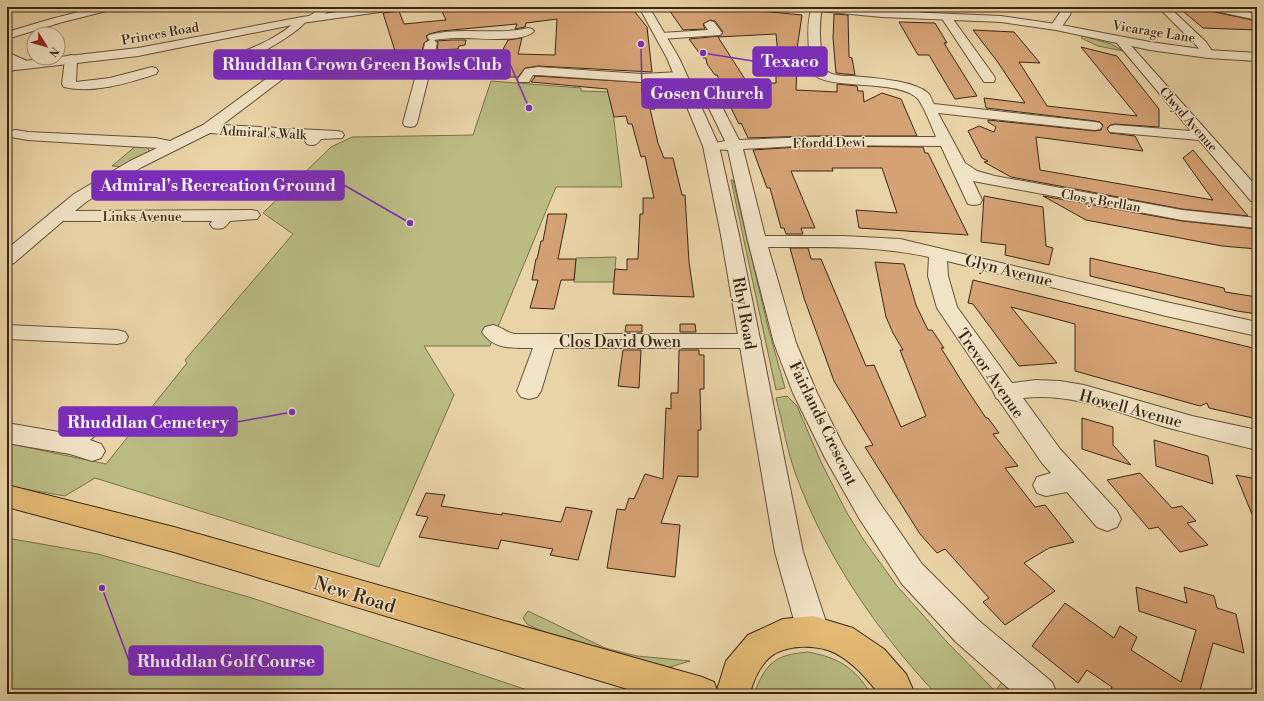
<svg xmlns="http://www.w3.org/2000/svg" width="1264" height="701" font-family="'Libre Bodoni',serif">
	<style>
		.green { fill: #babc84; stroke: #7a714c }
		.building { fill: #d5a275; stroke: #3b2614; fill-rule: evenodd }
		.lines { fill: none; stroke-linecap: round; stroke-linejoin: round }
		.minor-casing { stroke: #665239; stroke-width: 2 }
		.tertiary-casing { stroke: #665239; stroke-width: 2 }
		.primary-casing { stroke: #3b2614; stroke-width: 2 }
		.minor { fill: #f1e3c6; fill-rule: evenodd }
		.tertiary { fill: #f1e3c6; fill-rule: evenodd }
		.primary { fill: #e4ba74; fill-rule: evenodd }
		.labels { text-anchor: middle; stroke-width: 3; stroke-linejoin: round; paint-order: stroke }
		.far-street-label { font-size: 13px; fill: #3b2614; stroke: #f1e3c6 }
		.street-label { font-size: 16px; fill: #3b2614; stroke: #f1e3c6 }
		.near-street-label { font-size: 19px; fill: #3b2614; stroke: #f1e3c6 }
		.leader { fill: none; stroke: #7b2cbf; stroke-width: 1.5 }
		.callout-dot { fill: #7b2cbf; stroke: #f1e3c6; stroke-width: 1.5 }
		.callout { fill: #7b2cbf; stroke: #7b2cbf; stroke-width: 1.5 }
		.callout-label { font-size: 17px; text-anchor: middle; font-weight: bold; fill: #fff }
	</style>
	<rect width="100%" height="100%" fill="#e9d4a7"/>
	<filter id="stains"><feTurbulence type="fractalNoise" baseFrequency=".005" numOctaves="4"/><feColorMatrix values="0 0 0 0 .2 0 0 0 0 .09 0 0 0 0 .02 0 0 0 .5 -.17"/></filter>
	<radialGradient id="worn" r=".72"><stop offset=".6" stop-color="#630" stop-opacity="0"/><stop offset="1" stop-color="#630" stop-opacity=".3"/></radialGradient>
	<g class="green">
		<polygon points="1083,36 1111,44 1123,51 1098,46 1081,38"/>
		<path d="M491 81 581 88V91L671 94 674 98 670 101 664 102C652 91 627 96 611 95L622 187H556L490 346H424L454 395 379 567 95 478 65 496 7 486V443L106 464 187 363 185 360 293 234 263 213 331 147 352 137 473 135Z"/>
		<path d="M137 145C142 145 146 145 149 150L148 153 126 167 112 166Z"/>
		<polygon points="731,180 733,180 768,327 785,388 776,390"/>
		<polygon points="616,257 614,282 574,282 576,258"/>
		<path d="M787 396 797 406 821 462 847 513 865 542 897 586 946 641 995 691 1004 680 1020 694H936C877 631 826 557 796 475 787 451 783 424 776 398Z"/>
		<polygon points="7,538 98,554 252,598 539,694 7,694"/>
		<polygon points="528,611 605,648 637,656 690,661 670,667 645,669 575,648 527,624 523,618"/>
		<path d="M808 652C839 658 854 667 871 694H754C766 663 774 655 808 652Z"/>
	</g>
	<g class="building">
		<polygon points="440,7 631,7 647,27 652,72 538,66 525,68 518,77 495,77 502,61 497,61 508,40 522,38 518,54 555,55 557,19 526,23 525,27 515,29 517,24 441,31 429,34 426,36 428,40 424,43 422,51 395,51 383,13 399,11 404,24 446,20"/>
		<path d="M667 7H719L802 15 795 62 797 63 796 90 837 92V84L857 86 858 91H863L864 102 882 93 901 99 917 136H812L748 138 741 123 739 124 730 106 717 75H715L707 64 706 58H703L689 39 720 36 723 32 715 21 710 20 703 24 705 29 683 30ZM776 34 778 55 776 68V83L748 84 718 37Z"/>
		<polygon points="1178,7 1191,7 1257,21 1257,30 1203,28"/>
		<polygon points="834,14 848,15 849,57 852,58 855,75 836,73 833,38"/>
		<polygon points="899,22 935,23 947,43 944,43 977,96 955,99 929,55 918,55"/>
		<polygon points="973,30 1014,32 1040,63 1019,62 1047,106 1137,116 1081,47 1117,56 1159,109 1159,127 1115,124 1110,125 1107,128 1110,133 1135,136 1143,151 1036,137 1040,170 1213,200 1183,158 1193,150 1248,216 1182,209 1011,177 984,162 988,161 982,158 968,131 979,126 994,132 996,127 988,122 988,120 1095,131 1101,130 1103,125 1100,122 1095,121 986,108 984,98 1025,103 997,61"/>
		<polygon points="451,40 466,40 465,45 459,46 458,49 437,50 438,43 437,41"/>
		<polygon points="534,76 652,83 651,94 655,109 650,109 658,143 664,158 673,158 682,195 685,195 689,262 694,297 613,294 615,269 627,270 627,259 638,259 640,214 643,214 643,198 654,198 645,156 641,157 632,124 628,124 626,116 614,117 607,89 531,82 535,77"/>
		<polygon points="812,146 923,147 925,153 928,153 968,235 859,228 856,210 897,213 882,168 832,168 833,171 791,171 815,228 801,228 803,234 786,234 784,228 781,228 770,188 767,188 753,150"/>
		<polygon points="984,196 1043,207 1046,246 1053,248 1049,265 1005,255 1006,245 981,242"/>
		<polygon points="1043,196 1182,221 1257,229 1257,249 1222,246 1086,220"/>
		<polygon points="548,214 567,214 558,259 576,259 574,280 561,280 554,309 530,308 538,280 532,280 536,259 537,259 541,241 543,241"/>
		<polygon points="790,248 808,248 811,259 821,259 866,366 874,365 901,427 926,416 900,350 903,350 893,333 886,317 875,262 904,264 916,305 928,330 932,330 944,348 941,348 966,388 986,418 988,418 999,433 993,434 1018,466 1005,468 1035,507 1045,505 1074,542 1049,548 1024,563 1055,591 1005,625 983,602 989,598 945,549 937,553 920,534 865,447 873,445 834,381 804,298"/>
		<polygon points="1090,258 1224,288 1225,292 1257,297 1257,314 1237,311 1090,276"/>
		<polygon points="973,280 1257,349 1257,419 1209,408 1207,403 1200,406 1075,371 1075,324 1011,307 1057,363 1019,366 973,304 968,303"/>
		<polygon points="680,324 695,324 696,332 680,332"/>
		<polygon points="626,325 642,325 642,332 625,332"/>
		<polygon points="623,350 641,350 639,388 618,386"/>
		<polygon points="679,350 699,350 699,355 704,355 704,389 700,389 701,430 698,430 698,477 678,476 661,523 680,525 675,577 607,568 617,509 625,510 629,498 634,499 645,474 663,479 666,408 671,409 671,393 678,393"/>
		<polygon points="1082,418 1113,427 1113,445 1131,465 1082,449"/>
		<polygon points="1154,440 1208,456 1213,484 1156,466"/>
		<polygon points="1140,473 1172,508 1182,506 1196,521 1187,523 1208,545 1180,552 1158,527 1149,529 1107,480"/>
		<polygon points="1236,475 1257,479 1257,524 1256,524"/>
		<polygon points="426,493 445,495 441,506 502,515 502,513 561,522 566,507 592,511 578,560 550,555 553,549 501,540 498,549 419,537 428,517 416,515"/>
		<polygon points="1136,587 1187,603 1184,587 1214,596 1217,608 1236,614 1244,653 1213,643 1199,694 1109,694 1112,687 1087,670 1078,683 1032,646 1065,603 1114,638 1120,626 1137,637 1131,650 1181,682 1196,630 1139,611"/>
	</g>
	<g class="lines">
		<g class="minor-casing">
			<g id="minor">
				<polygon points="98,7 115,7 114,9 59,23 7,39 7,32 51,19"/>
				<path d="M323 7H335L314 21H306C297 35 235 70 220 67L218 64 220 61C244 51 281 39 298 18H306Z"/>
				<path d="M812 7 822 8C818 29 820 50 825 70 832 76 843 76 852 76 872 78 913 80 928 93 931 96 932 101 934 104L1095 122 1100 123 1102 126 1100 129 1095 130 938 113 965 163 977 171 995 176 1182 210 1257 218V228L1182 220 973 181 982 200 980 204 974 205 968 204 966 200 941 146 812 145 743 149 765 236H843L900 239 1166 302 1257 322V336L1166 316 947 261 948 276 957 307 1012 383 1036 380 1060 381 1084 385 1192 416 1257 430V450C1225 442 1194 435 1162 426 1118 412 1070 392 1023 398L1060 449 1117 511 1121 519 1117 527 1107 531 1097 527 1067 492 1046 496 1037 493 1033 485 1037 477 1051 473 1042 463 998 399 996 398 993 391 937 308 928 276 929 257C876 245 822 247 768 247L796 343 817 393 843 445 879 502 922 564 978 620 1052 682 1057 694H1015L956 642 902 584 859 518 825 458 793 393 774 343 748 241 728 150 715 149 712 146 715 143 725 141 702 94 704 91H714L739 140 812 137H936C932 127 924 107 918 99 900 78 824 91 813 73 810 67 810 56 809 49 808 36 807 20 812 7Z"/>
				<polygon points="907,7 917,7 922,15 917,18 913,17"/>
				<polygon points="1059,7 1069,7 1071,11 1070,15 1060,29 1056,30 1050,27 1061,11"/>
				<polygon points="1158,7 1169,7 1206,42 1214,54 1212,57 1204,57 1197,46"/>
				<polygon points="1205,7 1225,7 1257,14 1257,20 1206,9"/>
				<polygon points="946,14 950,15 994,76 995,79 994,82 984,82 941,17"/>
				<polygon points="710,21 714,22 722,33 720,35 661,39 657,38 655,36 657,34 661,33 708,30 704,24"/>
				<path d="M528 28 532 29 534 31C524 44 472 37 456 38 449 38 441 39 434 40L437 43 417 123 415 126 410 127 405 126 403 123 420 60 311 63 297 68 222 125 337 131 342 132 344 135 342 138 321 139C317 145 314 146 307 144L305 141 306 139 210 133 142 167 86 202 75 211 251 210 257 211 260 215 257 219 230 221C225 228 222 230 213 228L210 224 212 221H63L14 263 7 265V249L74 194 130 161 157 148 28 140 11 137 9 134 11 131 16 130 28 132 155 138 170 141 203 125 289 62 305 56 423 52 425 43 430 40 427 37 429 35C462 26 495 36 528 28Z"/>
				<polygon points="1121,38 1125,39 1257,187 1257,202 1251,201 1199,140 1110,132 1108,129 1110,126 1115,125 1191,131 1117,43 1115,41 1117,39"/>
				<polygon points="7,52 29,62 31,65 29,68 21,68 7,61"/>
				<path d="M71 55 75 56 77 59 76 82 110 78 152 67 156 68 158 71 156 74C128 83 94 94 64 87L62 84 65 59 67 56Z"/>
				<polygon points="538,67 642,74 680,72 685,73 686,76 685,79 680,80 642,82 538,75 533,75 529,82 519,82 518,79 525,69"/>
				<polygon points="7,325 117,330 125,332 128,337 125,342 117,344 7,339"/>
				<path d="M493 325C501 327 506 332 514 334H750L758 336 761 341 758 346 750 348H554L541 391 537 397 529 399 521 397 517 391 533 348C513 348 494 350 482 332L485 327Z"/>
				<polygon points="90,416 99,418 102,425 99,432 90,440 101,444 105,451 101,458 92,461 70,454 7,443 7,423 65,433 81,418"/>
			</g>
		</g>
		<g class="tertiary-casing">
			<g id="tertiary">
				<polygon points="372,7 399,7 394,10 302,23 138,56 7,71 7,63 138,48 302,17"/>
				<polygon points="639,7 649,7 679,58 719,146 739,235 803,552 829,631 824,642 813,646 802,642 797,631 775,552 721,235 703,146 667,58"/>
				<polygon points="804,7 842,7 882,11 1001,16 1056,24 1150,42 1208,50 1257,53 1257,61 1208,58 1150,50 1056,30 1001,22 882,17 809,10"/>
			</g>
		</g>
		<g class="primary-casing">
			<path id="primary" d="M7 485 174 527 702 677 714 682 717 690 726 661 748 635 783 619 813 616 853 628 884 649 906 674 915 694H879C866 678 854 663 835 653 817 644 786 644 770 657 760 666 753 681 750 694H644L174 552 7 507Z"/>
		</g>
		<use href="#minor" class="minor"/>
		<use href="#tertiary" class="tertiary"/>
		<use href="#primary" class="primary"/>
	</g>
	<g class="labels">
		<g class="far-street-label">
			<text transform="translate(1154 31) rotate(9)" y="5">Vicarage Lane</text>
			<text transform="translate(160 33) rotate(-10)" y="5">Princes Road</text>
			<text transform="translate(1189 119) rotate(49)" y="5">Clwyd Avenue</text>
			<text transform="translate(263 132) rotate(3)" y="5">Admiral's Walk</text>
			<text transform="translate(829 142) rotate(-1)" y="5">Ffordd Dewi</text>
			<text transform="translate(1101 200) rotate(10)" y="5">Clos y Berllan</text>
			<text x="142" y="221">Links Avenue</text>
		</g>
		<g class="street-label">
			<text transform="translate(1009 270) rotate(14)" y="6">Glyn Avenue</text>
			<text transform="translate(745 313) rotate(80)" y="6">Rhyl Road</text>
			<text x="620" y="347">Clos David Owen</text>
			<text transform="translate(991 373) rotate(55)" y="6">Trevor Avenue</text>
			<text transform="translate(1131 408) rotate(15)" y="6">Howell Avenue</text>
			<text transform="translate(824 423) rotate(64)" y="6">Fairlands Crescent</text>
		</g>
		<g class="near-street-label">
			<text transform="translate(355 594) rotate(17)" y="7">New Road</text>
		</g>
	</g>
	<path class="leader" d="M703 53L753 61M529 108L510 64M641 44L642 93M410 223L344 185M292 412L237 422M102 588L129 661"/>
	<g class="callout-dot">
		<circle cx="703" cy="53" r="4"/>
		<circle cx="529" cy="108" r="4"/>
		<circle cx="641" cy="44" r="4"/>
		<circle cx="410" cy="223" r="4"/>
		<circle cx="292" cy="412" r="4"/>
		<circle cx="102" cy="588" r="4"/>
	</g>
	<g class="callout">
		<rect x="753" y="47" width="74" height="29" rx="4"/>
		<rect x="214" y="50" width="296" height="29" rx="4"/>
		<rect x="642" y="79" width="129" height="29" rx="4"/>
		<rect x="92" y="171" width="252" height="29" rx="4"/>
		<rect x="59" y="407" width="178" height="29" rx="4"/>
		<rect x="129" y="646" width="194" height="29" rx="4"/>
	</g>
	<g class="callout-label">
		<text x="790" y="67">Texaco</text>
		<text x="362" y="70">Rhuddlan Crown Green Bowls Club</text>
		<text x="707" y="99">Gosen Church</text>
		<text x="218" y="191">Admiral's Recreation Ground</text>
		<text x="148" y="428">Rhuddlan Cemetery</text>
		<text x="226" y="667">Rhuddlan Golf Course</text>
	</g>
	<rect width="1264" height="701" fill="none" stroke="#e9d4a7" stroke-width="24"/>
	<rect x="8" y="8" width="1248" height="685" fill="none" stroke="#3b2614" stroke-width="2"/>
	<rect x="12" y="12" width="1240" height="677" fill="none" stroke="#3b2614"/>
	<g transform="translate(46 46) rotate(127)"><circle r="19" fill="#f1e3c6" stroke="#a8977f"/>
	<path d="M0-3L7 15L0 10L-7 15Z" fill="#8f2418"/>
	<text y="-6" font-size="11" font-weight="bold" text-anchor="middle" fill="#3b2614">N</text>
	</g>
	<rect width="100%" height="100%" filter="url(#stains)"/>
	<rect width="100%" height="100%" fill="url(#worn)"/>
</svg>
